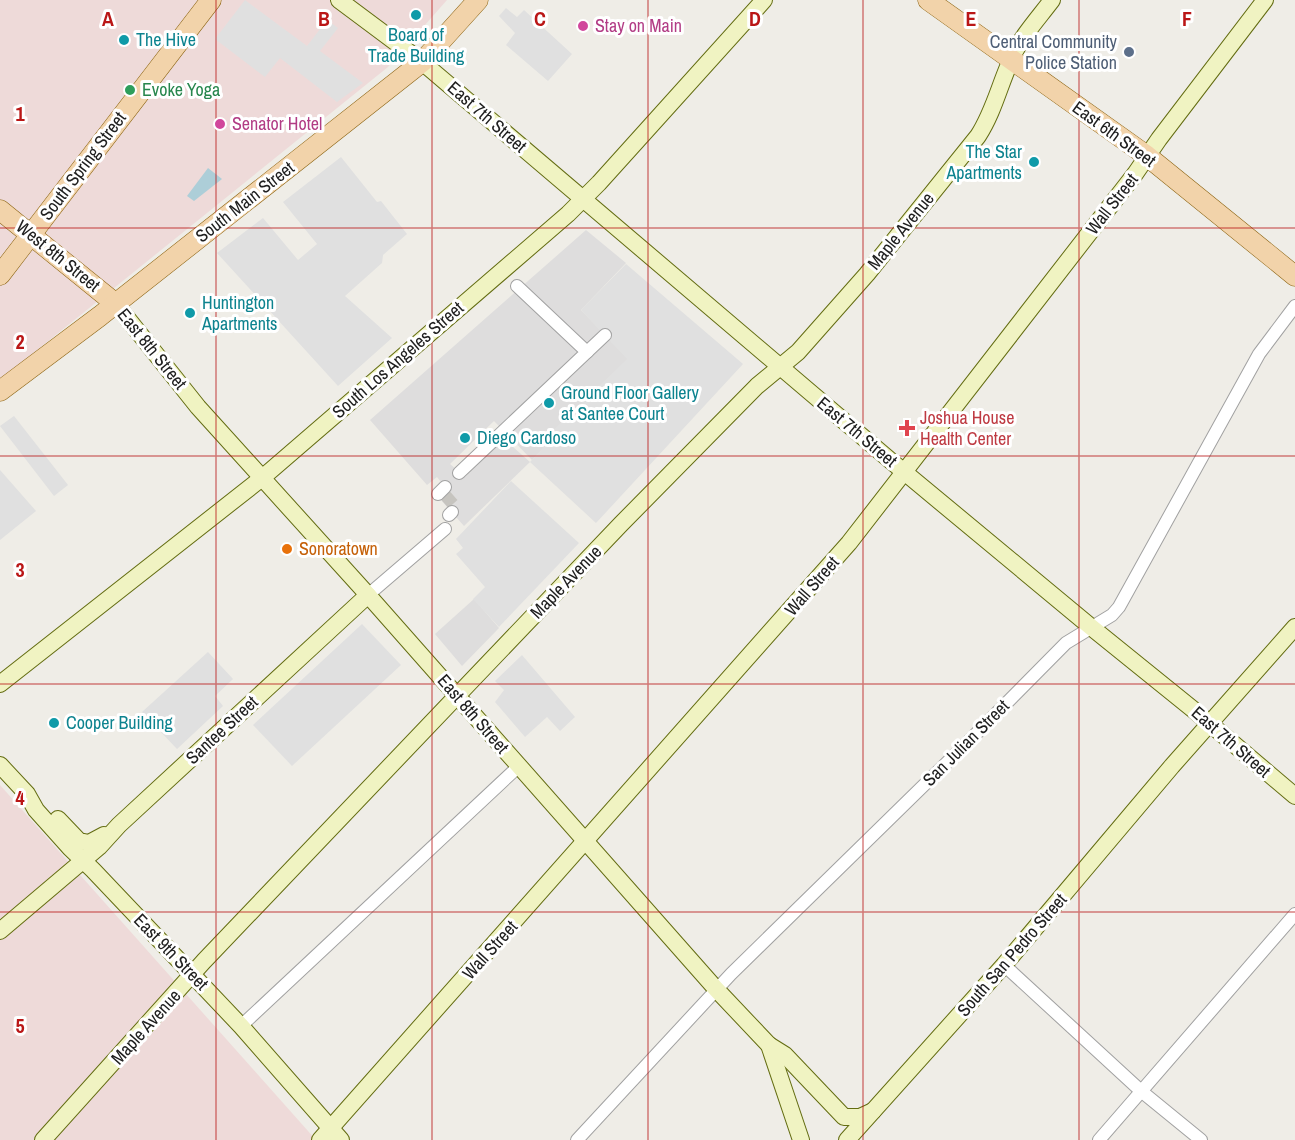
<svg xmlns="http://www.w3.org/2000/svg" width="1295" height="1140" font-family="'Archivo Narrow',sans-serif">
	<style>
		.residential { fill: #dedddd }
		.commercial { fill: #eedad9 }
		.parking { fill: #e0e0e0 }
		.water { fill: #adced8 }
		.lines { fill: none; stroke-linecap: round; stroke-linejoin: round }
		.street-tunnel { stroke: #c6c4bf; stroke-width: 12; stroke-dasharray: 12 6; stroke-linecap: butt }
		.street-casing { stroke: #a1a1a1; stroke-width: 14 }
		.secondary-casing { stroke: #636c11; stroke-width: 18 }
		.primary-casing { stroke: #8b6311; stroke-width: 21 }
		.street { stroke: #fff; stroke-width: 12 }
		.secondary { stroke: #f0f3c2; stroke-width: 16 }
		.primary { stroke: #f2d3aa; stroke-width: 20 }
		.grid { fill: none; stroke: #ba1616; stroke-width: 1.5; stroke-opacity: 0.55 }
		.culture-dot { fill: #0f9aa8; stroke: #fff; stroke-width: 2 }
		.hotel-dot { fill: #d1479c; stroke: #fff; stroke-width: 2 }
		.service-dot { fill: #5c6f8a; stroke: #fff; stroke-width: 2 }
		.leisure-dot { fill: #2e9e5b; stroke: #fff; stroke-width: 2 }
		.health-dot { fill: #e0444e; stroke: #fff; stroke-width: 2 }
		.food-dot { fill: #e8710a; stroke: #fff; stroke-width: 2 }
		.labels { text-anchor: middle; stroke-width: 6; stroke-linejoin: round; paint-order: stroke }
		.hotel-label { font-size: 18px; fill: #b23c85; stroke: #fff; text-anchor: start }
		.culture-label { font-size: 18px; fill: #0d838f; stroke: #fff; text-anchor: start }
		.service-label { font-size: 18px; fill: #4e5e75; stroke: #fff; text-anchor: end }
		.leisure-label { font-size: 18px; fill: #27864d; stroke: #fff; text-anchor: start }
		.street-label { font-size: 18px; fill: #202020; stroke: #fff }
		.health-label { font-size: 18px; fill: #be3a42; stroke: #fff; text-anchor: start }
		.food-label { font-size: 18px; fill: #c56008; stroke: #fff; text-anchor: start }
		.grid-label { font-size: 20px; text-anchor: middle; font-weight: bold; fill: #ba1616; stroke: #fff; stroke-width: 6; stroke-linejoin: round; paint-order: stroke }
	</style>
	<rect width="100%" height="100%" fill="#efede7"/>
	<g class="residential">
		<polygon points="586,230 626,263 581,310 628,359 547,437 550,441 532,460 494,421 450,464 465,477 504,439 530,462 464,526 440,499 449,492 437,477 427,485 370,420"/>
		<polygon points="474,599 499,628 462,666 435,634"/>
	</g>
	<g class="commercial">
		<polygon points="0,0 447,0 388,67 0,380"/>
		<polygon points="0,785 316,1140 0,1140"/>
	</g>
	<g class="parking">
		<polygon points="245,0 307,46 327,20 338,28 320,51 363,83 337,102 280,58 265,77 215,39"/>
		<polygon points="506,8 517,17 524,10 572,54 548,81 506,45 515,33 499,16"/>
		<polygon points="341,157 377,202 381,201 407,234 383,255 382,263 345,296 392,338 338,386 217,253 263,218 298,260 317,244 283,202"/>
		<polygon points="626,264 743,364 596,523 530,462 550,441 546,437 627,359 581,310"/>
		<polygon points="14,416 68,485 54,496 0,426"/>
		<polygon points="0,470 36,511 0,540"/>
		<polygon points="511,481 579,543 499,627 473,599 485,587 456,554 463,548 456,539"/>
		<polygon points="362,624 401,665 292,766 253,725"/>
		<polygon points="208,652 233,679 215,696 223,706 177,749 142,712"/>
		<polygon points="522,655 575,717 560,731 547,717 525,737 495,702 504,690 495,681"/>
	</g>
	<polygon class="water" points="208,168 222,179 194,201 187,196"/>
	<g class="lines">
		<polyline class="street-tunnel" points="445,495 453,504 452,512"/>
		<g class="street-casing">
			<g id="street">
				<polyline points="587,352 605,335"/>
				<polyline points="459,473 587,352 517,286"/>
				<polyline points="438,494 445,487"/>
				<polyline points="449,515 452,512"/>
				<polyline points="368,595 445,529"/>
				<polyline points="1004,965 1141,1091 1201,1140"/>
				<polyline points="241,1026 519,766"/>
				<polyline points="577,1140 731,974 967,743 1066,643 1112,615 1119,607 1259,354 1295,306"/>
				<polyline points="1099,1140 1295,914"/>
			</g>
		</g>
		<g class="secondary-casing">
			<g id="secondary">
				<polyline points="339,0 422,62 891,461 1091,627 1195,711 1295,796"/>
				<polyline points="116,304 198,407 368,595 716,989 769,1045 801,1140"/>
				<polyline points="0,684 262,478 568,214 599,183 764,0"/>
				<polyline points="0,765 27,794 36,810 70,848 93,870 241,1026 341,1140"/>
				<polyline points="58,819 79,841 89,843 104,835"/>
				<polyline points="0,931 99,847 119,825 368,595"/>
				<polyline points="769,1045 785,1055 844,1117 860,1117 873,1111"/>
				<path d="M43 1140 204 961 621 524 757 386 798 352 867 274 978 136C993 113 999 87 1010 62 1019 39 1037 20 1052 0"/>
				<polyline points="320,1140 849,543 1135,174 1159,139 1265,0"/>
				<polyline points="847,1140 1004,965 1172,766 1295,627"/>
			</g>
		</g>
		<g class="primary-casing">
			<g id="primary">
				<polyline points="928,0 1147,156 1295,276"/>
				<polyline points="0,210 116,304"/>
				<polyline points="0,275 211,0"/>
				<polyline points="0,391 100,316 422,62 478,0"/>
			</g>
		</g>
		<use href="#street" class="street"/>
		<use href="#secondary" class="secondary"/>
		<use href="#primary" class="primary"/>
	</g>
	<path class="grid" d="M216 0V1140M432 0V1140M648 0V1140M863 0V1140M1079 0V1140M0 228H1295M0 456H1295M0 684H1295M0 912H1295"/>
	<g class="culture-dot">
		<circle cx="416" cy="15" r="6"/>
		<circle cx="124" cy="40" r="6"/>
		<circle cx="1034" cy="162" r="6"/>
		<circle cx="190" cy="313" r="6"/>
		<circle cx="549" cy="403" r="6"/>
		<circle cx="465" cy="438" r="6"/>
		<circle cx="54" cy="723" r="6"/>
	</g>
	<g class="hotel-dot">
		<circle cx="583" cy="26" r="6"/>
		<circle cx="220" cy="124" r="6"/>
	</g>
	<circle class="service-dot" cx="1129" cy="52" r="6"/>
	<circle class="leisure-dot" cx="130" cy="90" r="6"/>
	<path class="health-dot" d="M904 419h6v6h6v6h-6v6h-6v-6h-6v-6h6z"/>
	<circle class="food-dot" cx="287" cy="549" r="6"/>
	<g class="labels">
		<g class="hotel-label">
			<text x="595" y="32">Stay on Main</text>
			<text x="232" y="130">Senator Hotel</text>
		</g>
		<g class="culture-label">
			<text x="416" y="41" text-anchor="middle">Board of<tspan x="416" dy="21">Trade Building</tspan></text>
			<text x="136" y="46">The Hive</text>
			<text x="1022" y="158" text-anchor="end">The Star<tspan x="1022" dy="21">Apartments</tspan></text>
			<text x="202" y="309">Huntington<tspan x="202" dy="21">Apartments</tspan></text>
			<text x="561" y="399">Ground Floor Gallery<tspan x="561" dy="21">at Santee Court</tspan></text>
			<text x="477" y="444">Diego Cardoso</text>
			<text x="66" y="729">Cooper Building</text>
		</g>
		<g class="service-label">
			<text x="1117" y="48">Central Community<tspan x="1117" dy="21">Police Station</tspan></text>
		</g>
		<g class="leisure-label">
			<text x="142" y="96">Evoke Yoga</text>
		</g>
		<g class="street-label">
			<text transform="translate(487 117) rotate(41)" y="6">East 7th Street</text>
			<text transform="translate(1114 134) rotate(36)" y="6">East 6th Street</text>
			<text transform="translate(83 166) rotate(-53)" y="6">South Spring Street</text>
			<text transform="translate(245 202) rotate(-38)" y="6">South Main Street</text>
			<text transform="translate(1112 204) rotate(-52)" y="6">Wall Street</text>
			<text transform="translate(901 231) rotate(-51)" y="6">Maple Avenue</text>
			<text transform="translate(58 256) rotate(39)" y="6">West 8th Street</text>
			<text transform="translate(152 349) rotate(51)" y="6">East 8th Street</text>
			<text transform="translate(398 360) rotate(-41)" y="6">South Los Angeles Street</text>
			<text transform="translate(857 432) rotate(40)" y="6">East 7th Street</text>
			<text transform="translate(566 582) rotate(-46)" y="6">Maple Avenue</text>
			<text transform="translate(812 586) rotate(-49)" y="6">Wall Street</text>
			<text transform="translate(473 714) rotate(49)" y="6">East 8th Street</text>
			<text transform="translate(222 730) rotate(-43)" y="6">Santee Street</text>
			<text transform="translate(1231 742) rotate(41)" y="6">East 7th Street</text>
			<text transform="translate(966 743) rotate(-45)" y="6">San Julian Street</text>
			<text transform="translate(490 950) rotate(-48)" y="6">Wall Street</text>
			<text transform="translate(171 952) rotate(46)" y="6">East 9th Street</text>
			<text transform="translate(1012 955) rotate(-49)" y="6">South San Pedro Street</text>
			<text transform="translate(146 1027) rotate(-48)" y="6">Maple Avenue</text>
		</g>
		<g class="health-label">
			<text x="920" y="424">Joshua House<tspan x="920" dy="21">Health Center</tspan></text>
		</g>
		<g class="food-label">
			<text x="299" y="555">Sonoratown</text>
		</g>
	</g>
	<g class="grid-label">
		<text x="108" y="26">A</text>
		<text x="324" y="26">B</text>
		<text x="540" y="26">C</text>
		<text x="755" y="26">D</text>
		<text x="971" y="26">E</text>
		<text x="1187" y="26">F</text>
		<text x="20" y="121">1</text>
		<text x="20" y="349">2</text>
		<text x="20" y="577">3</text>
		<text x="20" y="805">4</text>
		<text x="20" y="1033">5</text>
	</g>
</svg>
